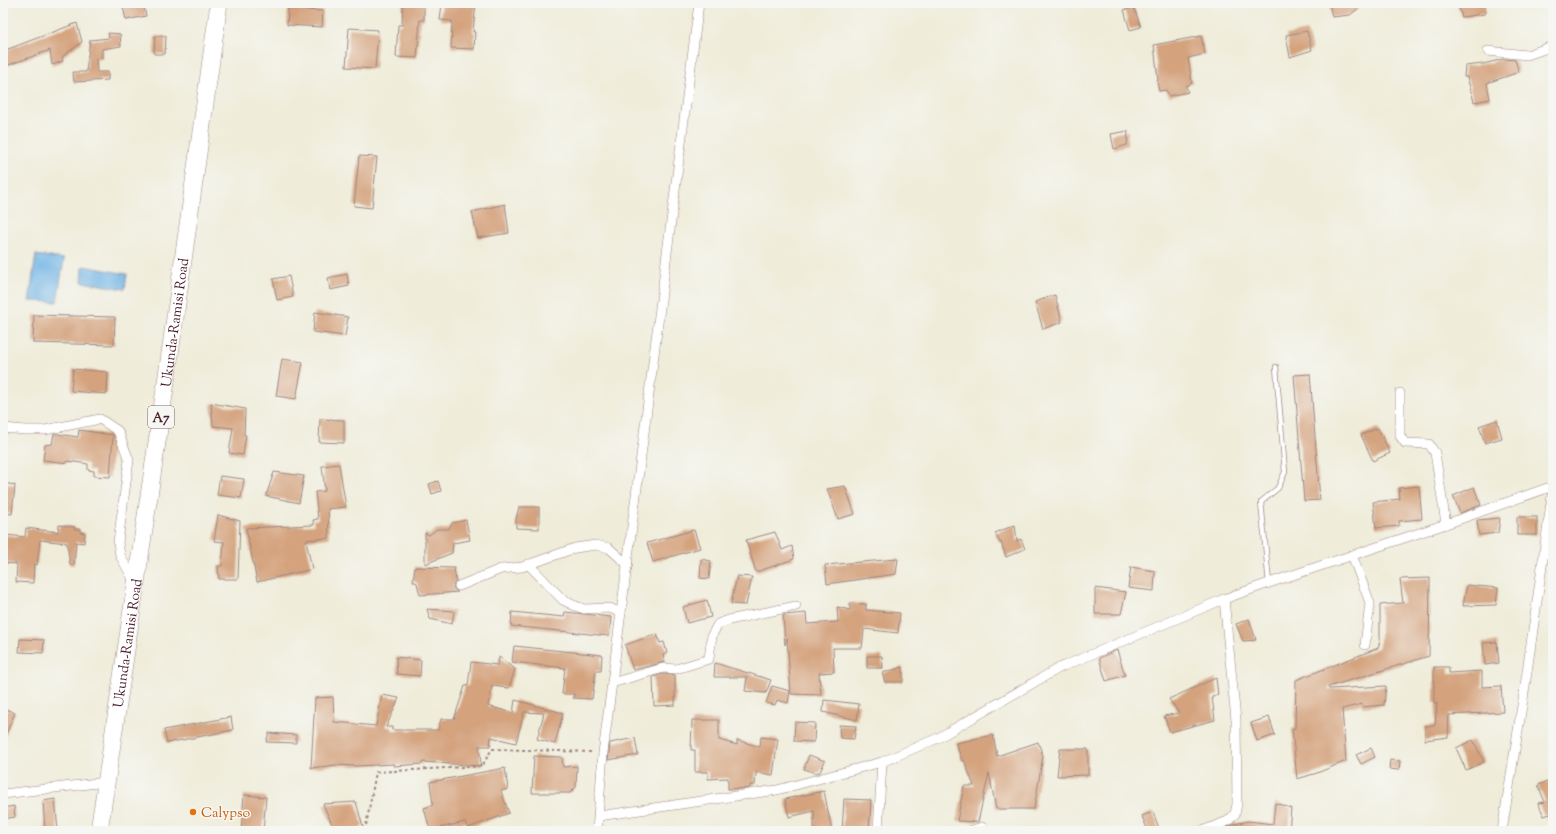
<svg xmlns="http://www.w3.org/2000/svg" width="1556" height="834" font-family="'Sorts Mill Goudy',serif">
	<style>
		.water { fill: #70b4e5; stroke: #5d6a88 }
		.building { fill: #d4a27d }
		.lines { fill: none; stroke-linecap: round; stroke-linejoin: round }
		.lane-casing { stroke: #9c8682; stroke-width: 6 }
		.street-casing { stroke: #9c8682; stroke-width: 10 }
		.highway-casing { stroke: #9c8682; stroke-width: 18 }
		.path { stroke: #9c8682; stroke-width: 2; stroke-dasharray: 3 3; stroke-linecap: butt }
		.lane { stroke: #fff; stroke-width: 4.5 }
		.street { stroke: #fff; stroke-width: 9 }
		.highway { stroke: #fff; stroke-width: 17 }
		.food-dot { fill: #e8710a; stroke: #f6f6f2; stroke-width: 1.5 }
		.labels { text-anchor: middle; stroke-width: 3; stroke-linejoin: round; paint-order: stroke }
		.shield { fill: #f6f6f2; stroke: #7e6067; stroke-width: 1 }
		.shield-label { font-size: 13px; font-weight: bold; fill: #4a1f2b }
		.street-label { font-size: 14px; fill: #4a1f2b; stroke: #f6f6f2 }
		.food-label { font-size: 14px; fill: #c56008; stroke: #f6f6f2; text-anchor: start }
	</style>
	<rect width="100%" height="100%" fill="#f6f6f2"/>
	<filter id="ink" filterUnits="userSpaceOnUse"><feTurbulence type="fractalNoise" baseFrequency=".025" numOctaves="2"/><feDisplacementMap in="SourceGraphic" scale="8" xChannelSelector="R" yChannelSelector="G"/><feConvolveMatrix kernelMatrix="1 2 1 2 8 2 1 2 1" color-interpolation-filters="sRGB"/></filter>
	<filter id="wash" filterUnits="userSpaceOnUse"><feTurbulence type="fractalNoise" baseFrequency=".012" numOctaves="4" result="noise"/><feDisplacementMap in="SourceGraphic" scale="16" xChannelSelector="R" yChannelSelector="G"/><feGaussianBlur stdDeviation="0.9" result="paint"/><feColorMatrix in="noise" values="0 0 0 0 0 0 0 0 0 0 0 0 0 0 0 0 0 1.4 0 .05"/><feComposite in="paint" operator="in"/></filter>
	<g filter="url(#wash)">
		<rect width="100%" height="100%" fill="#efecd9"/>
		<g class="water">
			<polygon points="36,255 64,259 57,302 29,301"/>
			<polygon points="83,266 127,274 125,289 82,282"/>
		</g>
		<g id="blocks">
			<g class="building">
				<polygon points="143,3 146,16 126,20 123,7"/>
				<polygon points="403,3 424,3 424,20 420,20 417,58 396,57 398,25 402,25"/>
				<polygon points="442,3 476,3 473,32 475,32 474,49 451,48 452,21 440,20"/>
				<polygon points="1329,3 1348,3 1348,4 1364,4 1350,15 1332,17"/>
				<polygon points="1457,3 1485,3 1485,14 1462,17"/>
				<polygon points="1134,8 1141,27 1130,30 1124,10"/>
				<polygon points="288,9 323,11 322,27 287,25"/>
				<polygon points="77,23 82,42 62,57 63,61 52,65 50,50 6,66 3,58 3,51"/>
				<polygon points="349,28 378,30 375,69 346,67"/>
				<polygon points="1307,31 1312,50 1290,57 1286,35"/>
				<polygon points="108,33 120,34 121,46 102,49 102,58 96,59 97,72 108,72 108,80 74,82 73,72 86,72 90,40 109,38"/>
				<polygon points="155,36 166,36 165,54 154,54"/>
				<polygon points="1201,36 1205,54 1188,58 1192,83 1186,86 1188,92 1169,96 1166,90 1159,91 1157,81 1158,80 1154,45"/>
				<polygon points="1504,59 1515,60 1519,72 1487,83 1490,99 1474,102 1467,77 1464,77 1465,66 1483,64"/>
				<polygon points="1128,131 1127,145 1114,149 1111,134"/>
				<polygon points="359,156 377,157 372,208 354,206"/>
				<polygon points="505,204 509,233 478,238 472,212"/>
				<polygon points="347,274 349,286 330,290 328,278"/>
				<polygon points="289,276 293,297 277,300 273,279"/>
				<polygon points="1055,295 1062,322 1043,329 1035,302"/>
				<polygon points="315,312 348,317 345,336 313,332"/>
				<polygon points="34,315 115,317 114,345 33,343"/>
				<polygon points="282,359 303,362 296,399 276,396"/>
				<polygon points="73,369 108,372 107,394 71,391"/>
				<polygon points="1310,374 1320,500 1304,501 1294,375"/>
				<polygon points="211,403 245,409 244,435 246,435 243,455 229,453 233,428 213,426"/>
				<polygon points="320,419 344,420 344,443 319,442"/>
				<polygon points="1497,420 1502,438 1485,443 1479,426"/>
				<polygon points="1378,428 1390,453 1373,461 1361,435"/>
				<polygon points="79,430 113,435 110,477 94,476 94,471 88,470 88,464 68,461 67,463 43,460 45,445 52,444 54,434 57,434 78,437"/>
				<polygon points="339,464 346,507 328,509 329,538 306,540 312,569 257,582 246,528 314,525 313,520 318,519 315,492 325,491 322,466"/>
				<polygon points="274,472 304,476 299,503 266,496"/>
				<polygon points="220,476 244,479 241,498 217,495"/>
				<polygon points="438,481 441,491 432,494 429,484"/>
				<polygon points="3,483 15,485 12,514 3,513"/>
				<polygon points="845,486 855,514 838,519 827,489"/>
				<polygon points="1419,486 1422,519 1399,521 1399,526 1376,528 1373,502 1400,499 1399,488"/>
				<polygon points="1474,487 1481,505 1460,513 1453,496"/>
				<polygon points="519,507 539,507 539,529 516,528 516,519"/>
				<polygon points="218,515 240,521 238,579 219,579 218,566 222,566 224,542 214,541"/>
				<rect x="1517" y="517" width="20" height="18"/>
				<polygon points="1500,518 1498,533 1479,535 1477,520"/>
				<polygon points="466,520 470,540 453,543 452,553 425,564 425,533 429,535 437,529 449,529 452,523"/>
				<polygon points="59,525 75,527 74,529 80,529 80,532 85,533 84,543 76,542 74,565 70,565 67,543 40,540 37,565 34,564 33,583 16,582 17,564 3,563 6,535 25,537 26,528 58,532"/>
				<polygon points="1015,525 1017,541 1021,539 1025,549 1006,557 1001,542 1000,543 995,533"/>
				<polygon points="694,530 700,548 653,562 647,543"/>
				<polygon points="775,532 782,550 792,546 794,559 756,572 746,540"/>
				<polygon points="701,559 711,561 709,579 700,578"/>
				<polygon points="898,559 896,574 827,584 825,565"/>
				<polygon points="415,567 454,568 456,581 453,585 453,588 458,592 420,595 417,583 413,581"/>
				<polygon points="1131,567 1155,571 1154,591 1128,588"/>
				<polygon points="737,576 752,577 746,605 731,604"/>
				<polygon points="1430,578 1429,656 1328,687 1329,689 1386,686 1384,705 1362,707 1362,704 1342,709 1346,761 1317,773 1297,779 1292,729 1295,728 1296,680 1378,648 1380,641 1380,605 1403,603 1400,579"/>
				<polygon points="1467,585 1498,588 1496,605 1463,606"/>
				<polygon points="1095,588 1126,592 1121,614 1095,614"/>
				<polygon points="707,600 711,617 687,623 683,607"/>
				<polygon points="850,603 866,604 866,610 900,613 898,633 864,629 862,648 833,648 834,672 819,673 821,695 791,694 787,638 785,645 783,615 806,613 807,624 838,622 837,607 850,610"/>
				<polygon points="427,609 454,611 452,624 430,619"/>
				<polygon points="512,612 564,617 565,612 611,617 609,636 511,626"/>
				<polygon points="1249,619 1256,640 1243,641 1236,624"/>
				<polygon points="657,634 660,643 664,642 667,653 663,655 665,662 633,670 625,645"/>
				<polygon points="20,639 44,640 43,653 19,652"/>
				<polygon points="1497,642 1499,663 1485,665 1483,643"/>
				<polygon points="514,646 602,655 601,671 596,671 592,699 573,698 574,694 562,694 565,668 512,662"/>
				<polygon points="1117,650 1125,675 1106,681 1099,658"/>
				<polygon points="867,656 882,656 883,668 867,668"/>
				<polygon points="396,657 421,660 420,676 397,674"/>
				<polygon points="499,657 515,669 509,688 492,686 488,706 513,713 515,700 563,713 555,744 537,739 544,713 524,712 516,743 491,737 490,746 479,746 481,766 423,762 422,764 394,766 394,764 356,766 336,765 311,768 315,698 333,697 334,722 376,726 382,695 399,698 386,727 392,727 392,730 438,730 441,719 454,719 465,686 468,686 471,662 498,665"/>
				<polygon points="715,663 771,680 766,693 745,691 747,677 714,677"/>
				<polygon points="903,667 903,682 885,682 882,673"/>
				<polygon points="1434,667 1449,667 1449,673 1482,671 1482,687 1501,686 1503,712 1449,715 1448,737 1425,740 1425,726 1435,725 1437,703 1434,703"/>
				<polygon points="664,674 675,675 675,705 654,706 653,677"/>
				<polygon points="1216,678 1218,695 1212,697 1215,720 1170,732 1164,716 1179,713 1169,699"/>
				<polygon points="772,686 790,691 788,703 777,700 775,705 766,703"/>
				<polygon points="824,700 859,704 857,720 823,712"/>
				<polygon points="6,709 15,713 3,741 3,715"/>
				<polygon points="231,717 233,730 167,743 164,730"/>
				<polygon points="1269,717 1275,735 1257,741 1251,723"/>
				<polygon points="692,720 719,720 719,740 737,745 737,740 760,747 761,737 778,739 773,775 756,772 755,785 750,785 750,788 728,789 728,778 708,779 708,772 695,772 695,750 691,750"/>
				<polygon points="795,722 815,723 814,742 794,741"/>
				<polygon points="839,725 856,726 854,739 840,738"/>
				<polygon points="269,733 296,735 296,743 266,742"/>
				<polygon points="993,735 997,756 1038,742 1043,756 1034,809 996,809 989,773 978,822 957,821 964,786 974,786 964,760 962,761 956,743"/>
				<polygon points="635,738 638,755 608,760 610,743"/>
				<polygon points="1473,740 1484,762 1466,770 1456,748"/>
				<polygon points="1371,748 1375,757 1361,764 1356,755"/>
				<polygon points="1060,749 1088,749 1088,775 1057,776"/>
				<polygon points="809,755 825,761 820,772 816,773 804,769"/>
				<polygon points="534,756 562,757 563,767 577,766 576,787 570,793 532,793"/>
				<polygon points="1390,760 1400,761 1399,770 1389,769"/>
				<polygon points="505,768 508,789 501,791 509,813 468,828 465,822 430,830 424,808 433,805 430,782"/>
				<polygon points="1553,780 1553,821 1550,814 1544,816 1538,803 1545,802 1538,785"/>
				<polygon points="824,791 832,831 814,831 814,811 789,817 785,799"/>
				<polygon points="244,795 266,797 263,831 241,831"/>
				<polygon points="55,799 58,831 45,831 43,801"/>
				<polygon points="844,799 871,800 869,831 842,831"/>
				<polygon points="356,802 363,827 350,831 335,831 323,804"/>
				<polygon points="1275,803 1291,808 1289,831 1220,831 1234,824 1248,821 1273,824"/>
				<polygon points="14,806 15,817 3,819 3,808"/>
				<polygon points="1153,812 1160,831 1148,831 1142,816"/>
			</g>
		</g>
	</g>
	<g filter="url(#ink)">
		<use href="#blocks" fill-opacity="0" stroke="#9c8682" stroke-width="1"/>
		<g class="lines">
			<g class="lane-casing">
				<polyline id="lane" points="1269,583 1261,502 1278,488 1285,472 1276,367"/>
			</g>
			<g class="street-casing">
				<g id="street">
					<polyline points="1488,51 1527,55 1553,46"/>
					<polyline points="1400,393 1400,436 1405,443 1429,444 1435,453 1446,524"/>
					<polyline points="3,428 25,430 45,430 100,419 118,431 129,460 118,542 120,555 134,581"/>
					<polyline points="1352,555 1370,603 1365,645"/>
					<polyline points="528,564 563,600 573,605 584,609 610,608 621,613"/>
					<polyline points="459,586 501,569 522,567 575,548 596,545 609,548 628,565"/>
					<polyline points="612,683 663,668 676,669 709,659 712,635 718,624 729,620 796,606"/>
					<polyline points="3,794 106,782"/>
					<polyline points="599,816 777,790 882,762 938,738 1059,668 1224,599 1269,583 1446,524 1553,486"/>
					<polyline points="597,831 603,753 699,3"/>
					<polyline points="878,831 882,762"/>
					<polyline points="970,831 982,827"/>
					<polyline points="1202,831 1228,821 1235,814 1237,804 1236,720 1224,599"/>
					<polyline points="1502,831 1524,693 1553,489"/>
				</g>
			</g>
			<g class="highway-casing">
				<g id="highway">
					<path id="s1" d="M99 831 167 375 219 3"/>
				</g>
			</g>
			<polyline class="path" points="365,831 376,772 482,766 492,749 592,752"/>
			<use href="#lane" class="lane"/>
			<use href="#street" class="street"/>
			<use href="#highway" class="highway"/>
		</g>
	</g>
	<circle class="food-dot" cx="193" cy="812" r="4"/>
	<g class="labels">
		<rect class="shield" x="148" y="406" width="26" height="22" rx="3"/>
		<g class="shield-label">
			<text x="161" y="422">A7</text>
		</g>
		<g class="street-label">
			<text dy="5" stroke="none"><textPath href="#s1" startOffset="514">Ukunda-Ramisi Road</textPath></text>
			<text dy="5" stroke="none"><textPath href="#s1" startOffset="190">Ukunda-Ramisi Road</textPath></text>
		</g>
		<g class="food-label">
			<text x="201" y="817">Calypso</text>
		</g>
	</g>
	<rect width="1556" height="834" fill="none" stroke="#f6f6f2" stroke-width="16"/>
</svg>
